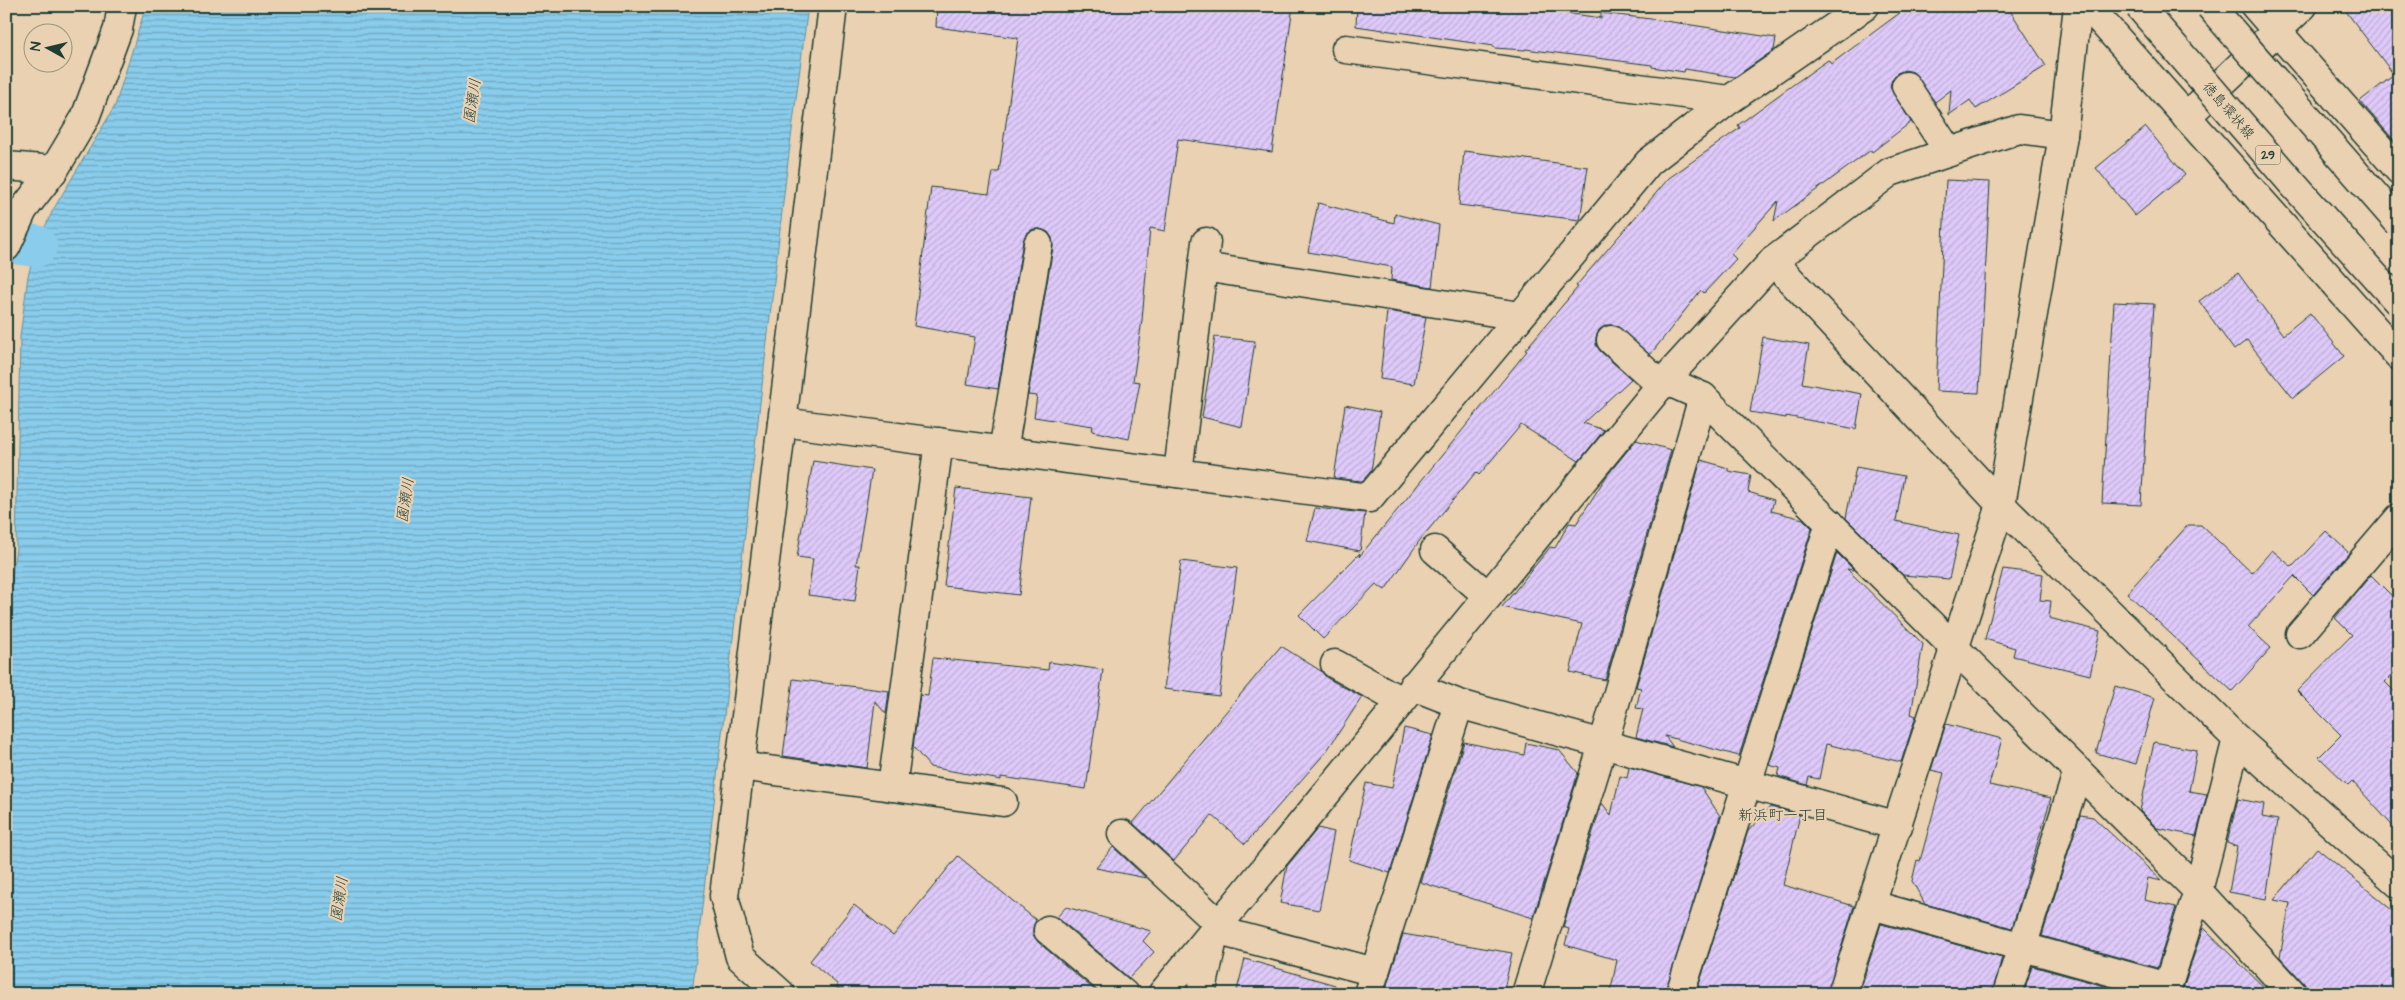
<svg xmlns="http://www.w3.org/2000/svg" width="2405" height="1000" font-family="'Architects Daughter','Klee One',sans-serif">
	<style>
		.water { fill: url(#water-rules); stroke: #5f93a2 }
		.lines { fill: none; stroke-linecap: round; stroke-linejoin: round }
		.canal { stroke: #89cceb; stroke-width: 42 }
		.building { fill: url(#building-hatch); stroke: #1f3d34 }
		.street-casing { stroke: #1f3d34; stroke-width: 31 }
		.secondary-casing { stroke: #1f3d34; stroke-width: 31 }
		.street { stroke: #e9d1b1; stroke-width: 28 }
		.secondary { stroke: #e9d1b1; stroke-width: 28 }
		.primary-bridge-casing { stroke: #1f3d34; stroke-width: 31; stroke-linecap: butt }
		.primary-bridge { stroke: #e9d1b1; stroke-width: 28 }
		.labels { text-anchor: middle; stroke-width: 4.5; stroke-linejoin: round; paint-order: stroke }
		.shield { fill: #e9d1b1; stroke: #5c695a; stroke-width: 1 }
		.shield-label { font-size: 12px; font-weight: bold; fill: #1f3d34 }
		.street-label { font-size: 14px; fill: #1f3d34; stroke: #e9d1b1 }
		.water-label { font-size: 15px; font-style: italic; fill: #24443d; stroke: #e9d1b1 }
		.neighbourhood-label { font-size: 15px; fill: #1f3d34; stroke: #e9d1b1 }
	</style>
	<defs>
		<pattern id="water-rules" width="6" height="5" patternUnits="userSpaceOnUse" patternTransform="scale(1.25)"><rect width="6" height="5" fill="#89cceb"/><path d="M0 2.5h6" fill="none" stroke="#6fa7bf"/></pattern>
		<pattern id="building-hatch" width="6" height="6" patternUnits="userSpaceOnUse" patternTransform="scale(1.25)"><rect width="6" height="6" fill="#dec9f9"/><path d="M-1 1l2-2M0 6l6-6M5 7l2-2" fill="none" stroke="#beaed6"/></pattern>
	</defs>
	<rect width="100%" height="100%" fill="#e9d1b1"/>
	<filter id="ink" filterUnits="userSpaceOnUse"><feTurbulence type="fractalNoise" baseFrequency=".02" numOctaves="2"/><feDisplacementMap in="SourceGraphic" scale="10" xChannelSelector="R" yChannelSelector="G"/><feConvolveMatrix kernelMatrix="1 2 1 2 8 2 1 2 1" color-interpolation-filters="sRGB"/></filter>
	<g filter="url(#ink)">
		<polygon class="water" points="146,6 808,6 786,177 692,994 6,994 6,615 16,548 20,337 28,276 36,246 53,210 115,106"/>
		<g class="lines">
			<polyline class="canal" points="6,242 36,246"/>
		</g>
		<g class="building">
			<polygon points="937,6 1293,6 1272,152 1178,139 1165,231 1150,228 1142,320 1133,381 1140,382 1129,439 1092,431 1093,426 1034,417 1037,396 1028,395 1053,247 1052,238 1048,232 1040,229 1033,229 1026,234 1023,241 998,389 967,384 975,337 914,326 931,187 989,194 993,172 999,172 1018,38 936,27"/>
			<polygon points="1357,6 1518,6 1601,18 1601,13 1659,20 1776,38 1774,50 1735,77 1685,69 1684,72 1652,67 1652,65 1525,49 1525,50 1494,48 1494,46 1356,26"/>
			<polygon points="1909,6 2007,6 2046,66 1976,109 1970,100 1949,115 1951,90 1935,102 1913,72 1905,70 1897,73 1892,79 1890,87 1911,122 1872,152 1871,150 1774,221 1778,201 1731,254 1736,259 1704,293 1701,290 1650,355 1615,325 1606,325 1599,330 1596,337 1596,345 1600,351 1631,379 1583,423 1604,430 1579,461 1521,425 1479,475 1476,472 1420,540 1385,590 1376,584 1323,639 1299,615 1360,553 1359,557 1527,351 1525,350 1578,287 1576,286 1669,178 1740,128 1738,125 1783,92 1828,60 1831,64"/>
			<polygon points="2342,6 2399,6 2399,146 2360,101 2394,75"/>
			<polygon points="2146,127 2185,175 2135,216 2096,168"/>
			<polygon points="1464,151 1588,167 1580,220 1459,205"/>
			<polygon points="1946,180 1990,182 1979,393 1936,391"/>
			<polygon points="1318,203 1394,223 1395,214 1439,225 1432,287 1391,280 1392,267 1308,252"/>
			<polygon points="2238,273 2283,335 2310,313 2344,356 2293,398 2247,340 2234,350 2199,301"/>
			<polygon points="2114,302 2154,304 2141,505 2102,503"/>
			<polygon points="1387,311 1426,317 1414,384 1380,379"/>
			<polygon points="1215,337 1255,341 1242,427 1202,417"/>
			<polygon points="1763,337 1809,345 1802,383 1862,394 1856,429 1786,416 1786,418 1750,412"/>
			<polygon points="1345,405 1380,412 1371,471 1362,481 1334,478"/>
			<polygon points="1636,440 1671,450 1605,680 1570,672 1582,624 1502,607 1550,547 1555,548 1569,523 1576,524 1606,477"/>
			<polygon points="1701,460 1728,468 1728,471 1751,475 1748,492 1774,500 1771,511 1803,519 1812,528 1739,756 1665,736 1673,747 1636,737 1643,709 1636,708 1641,688 1636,687"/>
			<polygon points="813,461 872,470 856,565 860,565 855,601 808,595 813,559 797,557"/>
			<polygon points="1856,467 1904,476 1896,521 1959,535 1949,579 1903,575 1846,518"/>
			<polygon points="956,488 1031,497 1019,595 944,586"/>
			<polygon points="1315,508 1365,513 1360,551 1307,541"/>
			<polygon points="2188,525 2201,525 2252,573 2272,550 2292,567 2326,531 2349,553 2313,595 2294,576 2248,627 2271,648 2232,691 2127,593"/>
			<polygon points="1837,553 1854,570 1847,569 1923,644 1911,714 1916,716 1901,762 1826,744 1819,779 1809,777 1807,785 1778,776 1780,768 1769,765"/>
			<polygon points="1181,561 1237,568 1219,696 1164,689"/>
			<polygon points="2003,569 2043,574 2040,600 2051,601 2049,618 2100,631 2090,675 2013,656 2015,648 1985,639"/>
			<polygon points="2371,575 2399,603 2399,668 2385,682 2399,696 2399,833 2352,781 2348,785 2319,757 2341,735 2297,691 2352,635 2335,618"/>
			<polygon points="1281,646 1321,671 1327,678 1362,697 1326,752 1245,844 1212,815 1174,861 1133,823"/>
			<polygon points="933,658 1048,670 1049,662 1103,670 1086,789 1001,777 1001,780 930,767 913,747 920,695 928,696"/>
			<polygon points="793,679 889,691 886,714 875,701 867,768 783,756"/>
			<polygon points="2115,686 2155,698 2136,764 2096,753"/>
			<polygon points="1946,724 2002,739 1989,785 2051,798 2012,928 1925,904 1912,881 1917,860 1920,861 1944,773 1931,770"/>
			<polygon points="1404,728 1433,735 1390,873 1349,860 1366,783 1392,788"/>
			<polygon points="1464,742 1524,755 1526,743 1559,750 1578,773 1533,918 1420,882"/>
			<polygon points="2154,742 2197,750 2189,791 2207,794 2196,836 2157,828 2140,811"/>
			<polygon points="1629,767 1701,787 1720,816 1665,994 1610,994 1617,960 1565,945 1569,929 1563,927 1602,803 1611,815 1620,776 1627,778"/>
			<polygon points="2238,799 2264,804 2262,817 2278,820 2266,899 2229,892 2237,847 2227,843"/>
			<polygon points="1770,807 1800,815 1783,885 1854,906 1827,994 1696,994 1748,831"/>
			<polygon points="2080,815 2093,817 2162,881 2148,878 2144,900 2176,907 2157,968 2042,936"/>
			<polygon points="1318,828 1334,832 1319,910 1280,903 1287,866"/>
			<polygon points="1113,847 1146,878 1096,868"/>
			<polygon points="2317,848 2399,916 2399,994 2308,994 2304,983 2280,957 2290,903 2274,900"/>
			<polygon points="958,856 1036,920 1033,928 1033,935 1038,942 1099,994 853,994 837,988 837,984 810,961 854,905 893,936"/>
			<polygon points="1066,907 1151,931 1143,941 1154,952 1129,978 1057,917"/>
			<polygon points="1881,924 2002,957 1992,994 1859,994"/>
			<polygon points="2203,928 2271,994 2181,994"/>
			<polygon points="1403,934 1512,953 1503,994 1384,994"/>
			<polygon points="1245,959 1335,985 1334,994 1236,994"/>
			<polygon points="2032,966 2133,994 2023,994"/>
		</g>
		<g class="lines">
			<g class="street-casing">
				<g id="street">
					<polyline points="2255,6 2399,170"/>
					<polyline points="1346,49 1729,100"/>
					<polyline points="1906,86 1949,152"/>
					<polyline points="2186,117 2303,6"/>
					<polyline points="6,166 54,170"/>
					<polyline points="1773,261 2001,505 2237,739 2399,884"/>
					<polyline points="1203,267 1520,316"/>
					<polyline points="1611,340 1661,385"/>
					<polyline points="1665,380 1703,397 2198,891 2293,994"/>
					<polyline points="782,422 1369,498 1649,162 1729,100 1865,6"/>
					<polyline points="1003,451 1038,244"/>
					<polyline points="1178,473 1206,242"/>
					<polyline points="1435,550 1488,596"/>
					<polyline points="2300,634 2399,518"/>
					<polyline points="1335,664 1401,701"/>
					<polyline points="1413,686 1459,704 1898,826"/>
					<polyline points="739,766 1003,802"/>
					<polyline points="892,787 939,442"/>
					<polyline points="1122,834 1220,925"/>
					<polyline points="1872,905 2167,987"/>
					<polyline points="1048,930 1124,994"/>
					<polyline points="1162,994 1665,380 1773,261 1890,172 2019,129 2063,135"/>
					<polyline points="1201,994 1215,930 1375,972"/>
					<polyline points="1368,994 1459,704"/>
					<polyline points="1526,994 1603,745 1703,397"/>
					<polyline points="1680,994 1830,523"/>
					<polyline points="1842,994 2001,505 2063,135 2078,6"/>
					<polyline points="2007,994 2078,771"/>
					<polyline points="2165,994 2198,891 2237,739"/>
				</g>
			</g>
			<g class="secondary-casing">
				<g id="secondary">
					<polyline points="2088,6 2399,356"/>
					<polyline points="6,247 23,210 54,170 85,118 118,29 122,6"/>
					<polyline points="781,994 740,957 724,896 833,6"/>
				</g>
			</g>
			<use href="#street" class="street"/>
			<use href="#secondary" class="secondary"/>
			<g class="primary-bridge-casing">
				<g id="primary-bridge">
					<polyline points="2139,6 2291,182 2399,303"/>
					<polyline points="2210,6 2399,223"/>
				</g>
			</g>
			<use href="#primary-bridge" class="primary-bridge"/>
		</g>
	</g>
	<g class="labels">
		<rect class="shield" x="2255.5" y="145.5" width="25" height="19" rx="4"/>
		<g class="shield-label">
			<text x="2268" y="159">29</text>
		</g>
		<g class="street-label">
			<text transform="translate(2229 110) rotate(49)" y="5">徳島環状線</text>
		</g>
		<g class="water-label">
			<text transform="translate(472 101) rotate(-81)" y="5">園瀬川</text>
			<text transform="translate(405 500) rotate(-81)" y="5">園瀬川</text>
			<text transform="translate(339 899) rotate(-81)" y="5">園瀬川</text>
		</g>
		<g class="neighbourhood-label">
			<text x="1783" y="820">新浜町一丁目</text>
		</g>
	</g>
	<rect width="2405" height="1000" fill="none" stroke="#e9d1b1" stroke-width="25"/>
	<rect x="12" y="12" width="2380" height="975" fill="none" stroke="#1f3d34" stroke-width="2" filter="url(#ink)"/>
	<g transform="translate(48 48) rotate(278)"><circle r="24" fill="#e9d1b1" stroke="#98967f"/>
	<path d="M0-4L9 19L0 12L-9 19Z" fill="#1f3d34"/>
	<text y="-8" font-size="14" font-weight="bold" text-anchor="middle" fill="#1f3d34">N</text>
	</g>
</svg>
